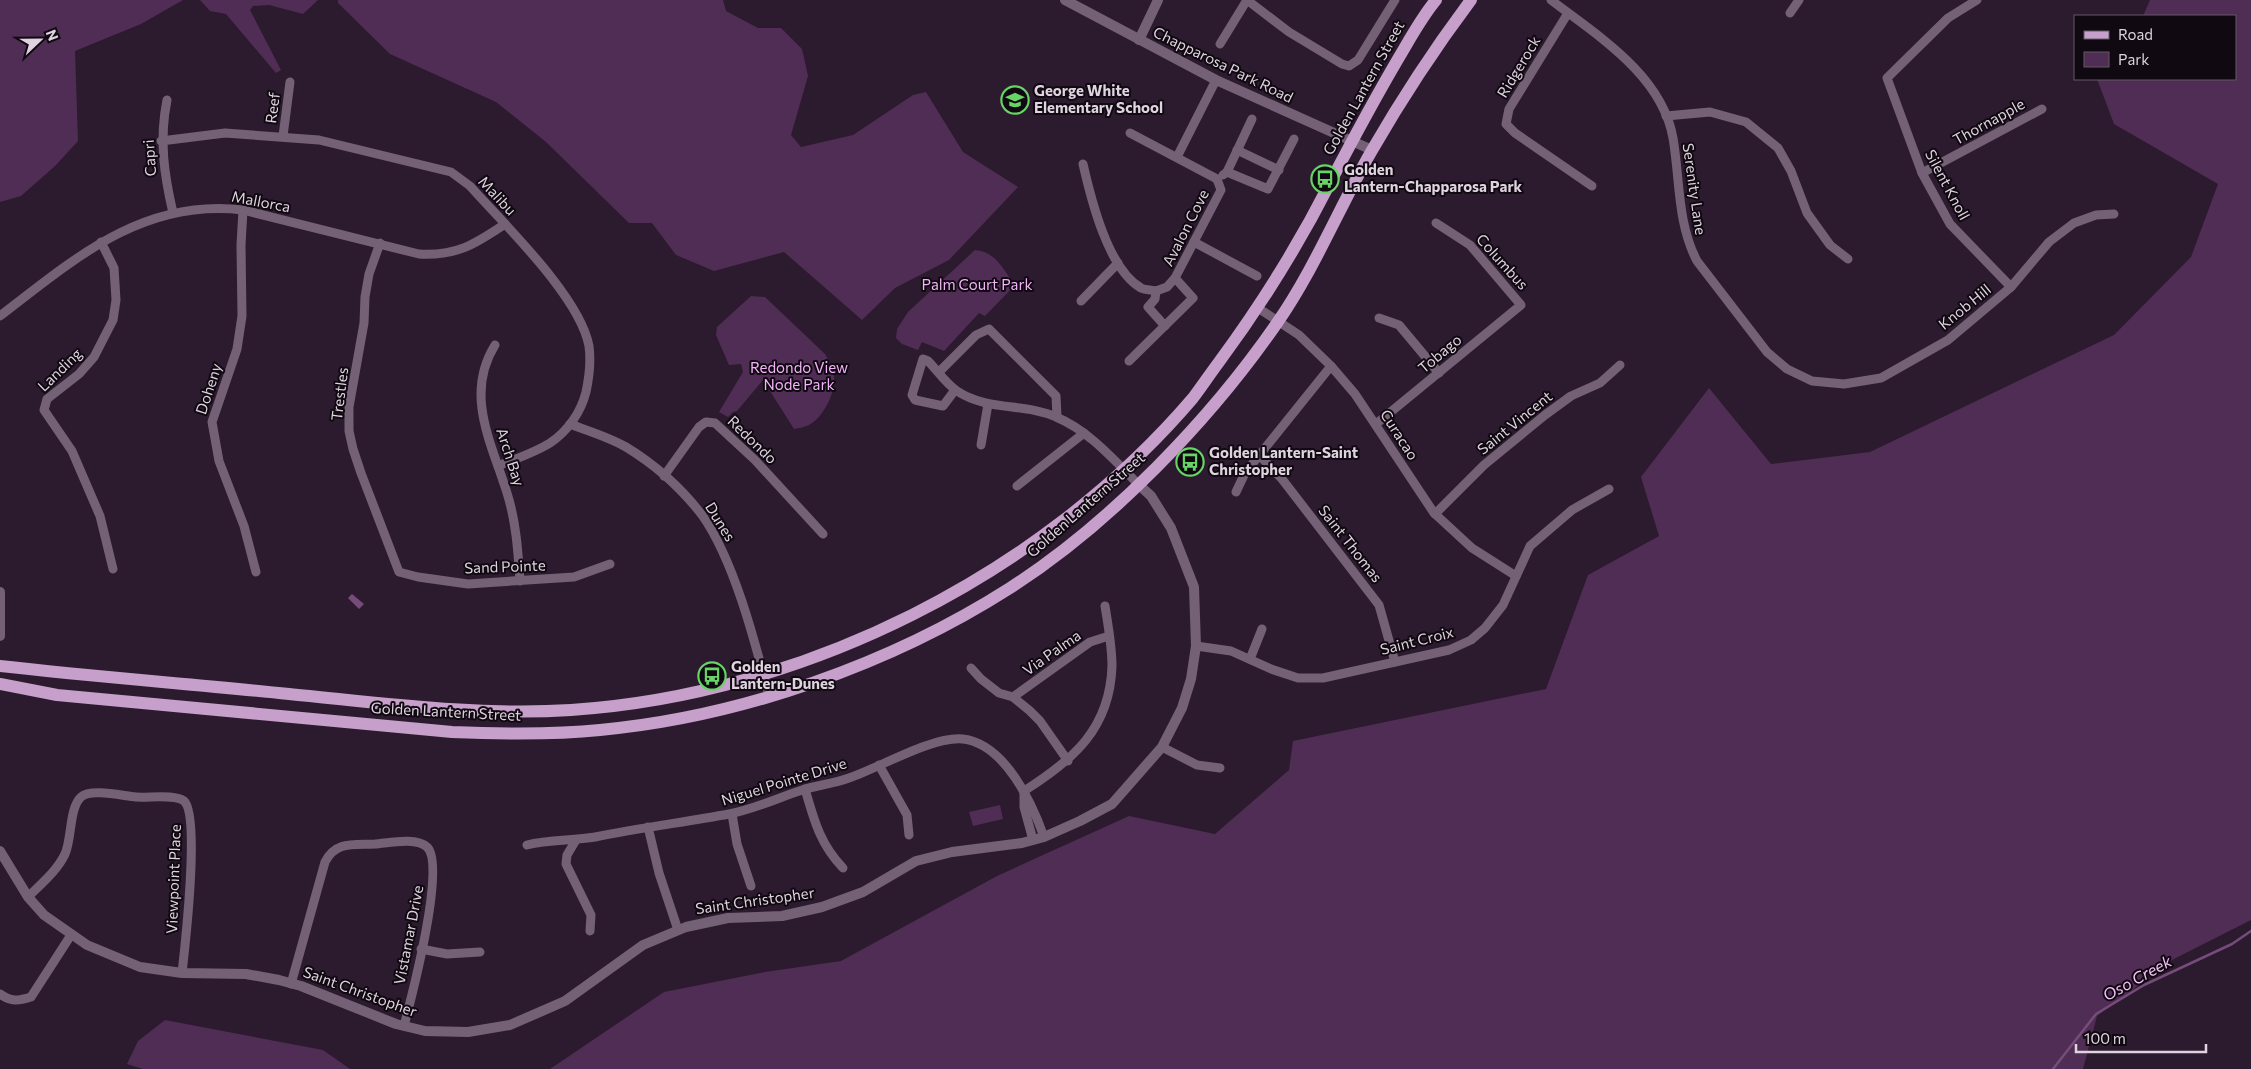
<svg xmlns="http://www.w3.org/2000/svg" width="2251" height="1069" font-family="Commissioner,sans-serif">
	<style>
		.green { fill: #502d54 }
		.water { fill: #764c7a }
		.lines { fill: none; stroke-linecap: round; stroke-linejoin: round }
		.stream { stroke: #764c7a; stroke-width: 2.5 }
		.minor { stroke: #746175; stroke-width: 9 }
		.tertiary { stroke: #746175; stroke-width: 10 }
		.primary { stroke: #c69fca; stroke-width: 12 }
		.labels { text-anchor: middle; stroke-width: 4; stroke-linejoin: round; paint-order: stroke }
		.street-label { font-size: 15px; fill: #ded3df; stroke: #100911 }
		.poi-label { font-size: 15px; font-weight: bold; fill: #ded3df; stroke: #100911; text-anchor: start }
		.park-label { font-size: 15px; fill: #f3b3f9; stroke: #100911 }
		.water-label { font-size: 16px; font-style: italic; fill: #f6c3fb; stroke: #100911 }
	</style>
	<rect width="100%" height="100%" fill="#2c1b2e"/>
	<g class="green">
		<polygon points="0,0 183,0 141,24 75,51 78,141 55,166 21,196 0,202"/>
		<polygon points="200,0 318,0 303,14 269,5 253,6 250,10 281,70 276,73 226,14 210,11"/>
		<polygon points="338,0 723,0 726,11 758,28 781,28 802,49 808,76 791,135 801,147 853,135 913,95 926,92 963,152 1018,187 949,260 895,288 862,320 784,252 714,271 676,255 652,223 629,223 546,142 496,102 390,54 338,3"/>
		<polygon points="2150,0 2251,0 2251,920 2158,967 2134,989 2097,1016 2083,1069 550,1069 664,992 765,972 841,961 997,876 1129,816 1215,834 1289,770 1293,741 1546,689 1588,575 1659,536 1641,477 1709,388 1771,464 1870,452 2114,335 2191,257 2218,184 2114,124 2097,79 2235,79 2235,16 2143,16"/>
		<path d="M975 250C997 252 1003 270 1015 285L985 316 979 313 944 351 922 342 918 350 902 344 896 338 897 329 908 312Z"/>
		<path d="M751 296 765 297 825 354C829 361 833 369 834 377 836 392 823 418 809 425 805 427 799 428 794 429L763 380 737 411 733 412 728 417 719 412 743 372 741 364 729 365 716 335 717 327Z"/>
		<polygon points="1000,805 1003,819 973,826 969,812"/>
		<polygon points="165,1020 323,1050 350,1069 143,1069 127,1064 138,1041"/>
	</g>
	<polygon class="water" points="352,594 364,604 359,609 348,598"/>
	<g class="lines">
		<polyline class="stream" points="2053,1069 2096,1014 2144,985 2232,944 2251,931"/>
		<g class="minor">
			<polyline points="1247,0 1289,32 1342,64 1349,66 1358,60 1395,0"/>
			<path d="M1551 0C1598 36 1662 75 1673 138 1680 179 1677 223 1697 261L1767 352 1787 369 1812 381 1844 384 1881 378 1948 340 2011 287 2049 242 2074 223 2096 215 2114 214"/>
			<polyline points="1977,0 1948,18 1887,78 1922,173 1950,224 2011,287"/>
			<polyline points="1568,13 1509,109 1506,124 1515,133 1592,186"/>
			<polyline points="1790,13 1799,0"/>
			<polyline points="1220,44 1247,0"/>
			<path d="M167 100C159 140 164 174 173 213"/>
			<polyline points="1666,116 1710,112 1746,122 1778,148 1791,171 1807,213 1830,245 1848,259"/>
			<polyline points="1130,133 1217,179"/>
			<polyline points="283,136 290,82"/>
			<path d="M161 141 225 133 319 140 451 172 470 186C504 224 580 297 589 346 591 361 589 378 586 392 581 412 568 431 550 443 534 453 515 459 498 466"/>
			<polyline points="1237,150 1279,170"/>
			<polyline points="1177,157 1216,80"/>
			<path d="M1083 164C1091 199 1108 269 1141 288 1145 290 1152 290 1156 291"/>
			<polyline points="1227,172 1268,189 1294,139"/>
			<polyline points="1922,173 2042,109"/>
			<polyline points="1223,175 1227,172 1252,119"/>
			<polyline points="243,210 241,245 242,316 237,349 212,422 219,461 244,526 256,572"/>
			<polyline points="101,242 114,268 116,300 113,320 94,357 79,374 47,399 44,410 72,451 100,516 113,569"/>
			<polyline points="1194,242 1257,276"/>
			<polyline points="380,243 369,274 365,297 364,323 349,407 349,431 353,449 361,473 399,572 418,577 468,584 574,577 610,564"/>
			<polyline points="1156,291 1167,287 1175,278 1221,190 1217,179"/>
			<polyline points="1156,291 1155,299 1148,307 1165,326"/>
			<polyline points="1081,301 1118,263"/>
			<polyline points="1258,308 1299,335 1331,366 1355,394 1434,513 1472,548 1516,576"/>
			<path d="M0 316C74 259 143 198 243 210L419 254C456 256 474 245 505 224"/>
			<polyline points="1379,318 1399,325 1439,373"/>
			<path d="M495 345C464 395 492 444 507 493 516 521 518 551 520 581"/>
			<polyline points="1129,361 1193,298 1175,278"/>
			<polyline points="939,372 976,335 989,329 1056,396 1057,417"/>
			<path d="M955 390 943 406 915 400 912 395 923 359 928 361C937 370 946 384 957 391 987 411 1024 403 1056 417 1088 430 1114 460 1138 484"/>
			<path d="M570 424C588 431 609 437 626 447 654 464 682 489 702 515 734 560 755 642 769 696"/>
			<polyline points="1376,424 1521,305 1470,245 1436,223"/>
			<polyline points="981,445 988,404"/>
			<polyline points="1259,455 1282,479 1379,605 1395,662"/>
			<polyline points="664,476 699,427 706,422 715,423 755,460 823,534"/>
			<polyline points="1017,486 1084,433"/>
			<polyline points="1236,492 1245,473 1331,366"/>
			<polyline points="1435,514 1484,465 1545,415 1571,396 1600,383 1620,365"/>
			<polyline points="1196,646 1231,651 1271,669 1298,678 1323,678 1449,650 1471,640 1485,628 1503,605 1530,546 1572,510 1609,489"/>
			<polyline points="1250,659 1262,629"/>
			<polyline points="971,668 981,679 999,693 1013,697 1030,711 1040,721 1068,761"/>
			<polyline points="1013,697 1090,642 1109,636"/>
			<polyline points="1162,747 1197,765 1220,768"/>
			<polyline points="879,765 907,815 909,835"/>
			<path d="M805 789C814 820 820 844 843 868"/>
			<path d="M1024 791C1073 760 1110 729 1112 666 1112 646 1108 625 1105 606"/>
			<polyline points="1024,791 1024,807 1033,840"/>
			<polyline points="732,814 737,844 751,886"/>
			<polyline points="648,827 659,873 678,930"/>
			<polyline points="576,840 567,855 566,864 591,915 590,931"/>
			<path d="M527 845C549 839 572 841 595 837 640 828 685 822 729 814 755 809 780 797 805 789 820 785 835 783 849 778 879 768 932 736 963 739 1005 744 1032 803 1044 837"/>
			<path d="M28 897C41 884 57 871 65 854 72 839 69 808 81 797 91 788 123 796 136 797 149 798 175 794 184 801 200 815 185 947 182 973"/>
			<polyline points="421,949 447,954 480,952"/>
			<path d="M291 984 325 862C336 841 353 845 375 844 389 843 416 837 427 847 447 864 411 999 404 1026"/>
			<path d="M0 994C11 1002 18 1001 31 997L71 935"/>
		</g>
		<g class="tertiary">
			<polyline points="1065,0 1216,80 1372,150"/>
			<polyline points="1139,40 1158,0"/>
			<polyline points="0,592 0,636"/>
			<polyline points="0,851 28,897 44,915 87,945 140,967 182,973 246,974 279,980 301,986 396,1024 425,1031 468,1032 510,1025 565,1001 643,945 686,927 728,918 782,916 822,907 863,892 916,861 952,852 1022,843 1044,837 1080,821 1112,804 1162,747 1182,708 1191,679 1196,646 1194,587 1171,528 1151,496 1138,484"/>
		</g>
		<g class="primary">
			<path d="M0 666C96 677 193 684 289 694 383 703 476 716 571 710 803 695 1042 575 1193 398 1202 386 1210 374 1219 362 1261 305 1298 246 1330 183 1352 141 1374 100 1398 59 1410 39 1421 18 1436 0"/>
			<path d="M0 684 57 695 452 732C501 734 551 735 600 730 741 717 891 664 1010 588 1110 524 1210 420 1277 323 1314 270 1339 208 1371 152 1401 100 1435 48 1471 0"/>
		</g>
	</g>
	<defs>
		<g id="school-ring" transform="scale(1.4375)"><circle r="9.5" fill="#100911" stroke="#67d466" stroke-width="1.5"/><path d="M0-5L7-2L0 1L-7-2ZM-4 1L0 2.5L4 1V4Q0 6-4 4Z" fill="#67d466"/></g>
		<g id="bus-ring" transform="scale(1.4375)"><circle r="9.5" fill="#100911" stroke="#67d466" stroke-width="1.5"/><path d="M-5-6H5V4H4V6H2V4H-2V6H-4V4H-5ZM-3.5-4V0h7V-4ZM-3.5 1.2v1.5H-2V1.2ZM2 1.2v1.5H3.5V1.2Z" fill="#67d466"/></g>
	</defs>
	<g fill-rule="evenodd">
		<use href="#school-ring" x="1015" y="100"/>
		<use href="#bus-ring" x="1325" y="179"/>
		<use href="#bus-ring" x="1190" y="462"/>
		<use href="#bus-ring" x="712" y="676"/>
	</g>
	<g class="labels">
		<g class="street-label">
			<text transform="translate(1223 65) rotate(26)" y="5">Chapparosa Park Road</text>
			<text transform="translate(1519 67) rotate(-59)" y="5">Ridgerock</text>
			<text transform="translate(1364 88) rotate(-61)" y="5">Golden Lantern Street</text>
			<text transform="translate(273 108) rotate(-83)" y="5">Reef</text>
			<text transform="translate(1989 122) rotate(-29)" y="5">Thornapple</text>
			<text transform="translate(150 158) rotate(-94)" y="5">Capri</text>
			<text transform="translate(1947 185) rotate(62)" y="5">Silent Knoll</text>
			<text transform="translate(1694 189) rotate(82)" y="5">Serenity Lane</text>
			<text transform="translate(497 196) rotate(47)" y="5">Malibu</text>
			<text transform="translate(261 202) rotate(11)" y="5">Mallorca</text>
			<text transform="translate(1186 228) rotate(-63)" y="5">Avalon Cove</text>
			<text transform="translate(1502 262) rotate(48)" y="5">Columbus</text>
			<text transform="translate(1965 307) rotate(-39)" y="5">Knob Hill</text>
			<text transform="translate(1440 354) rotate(-40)" y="5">Tobago</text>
			<text transform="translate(60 370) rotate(-44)" y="5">Landing</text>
			<text transform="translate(209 389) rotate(-72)" y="5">Doheny</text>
			<text transform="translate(340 394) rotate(-83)" y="5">Trestles</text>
			<text transform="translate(1515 423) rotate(-39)" y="5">Saint Vincent</text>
			<text transform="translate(1399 435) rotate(57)" y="5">Curacao</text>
			<text transform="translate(752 440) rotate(44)" y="5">Redondo</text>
			<text transform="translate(510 457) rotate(72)" y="5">Arch Bay</text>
			<text transform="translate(1086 505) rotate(-41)" y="5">Golden Lantern Street</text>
			<text transform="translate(720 522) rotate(58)" y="5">Dunes</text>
			<text transform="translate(1350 544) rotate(52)" y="5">Saint Thomas</text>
			<text transform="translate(505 567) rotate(-2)" y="5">Sand Pointe</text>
			<text transform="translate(1417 641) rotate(-14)" y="5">Saint Croix</text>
			<text transform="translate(1052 653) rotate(-35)" y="5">Via Palma</text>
			<text transform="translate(446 712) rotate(3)" y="5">Golden Lantern Street</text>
			<text transform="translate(784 782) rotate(-17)" y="5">Niguel Pointe Drive</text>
			<text transform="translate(174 879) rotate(-88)" y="5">Viewpoint Place</text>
			<text transform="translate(755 901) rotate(-8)" y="5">Saint Christopher</text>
			<text transform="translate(409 935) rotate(-79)" y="5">Vistamar Drive</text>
			<text transform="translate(360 992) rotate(20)" y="5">Saint Christopher</text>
		</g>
		<g class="poi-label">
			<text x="1034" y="96">George White<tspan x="1034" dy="17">Elementary School</tspan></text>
			<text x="1344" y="175">Golden<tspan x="1344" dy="17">Lantern-Chapparosa Park</tspan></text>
			<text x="1209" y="458">Golden Lantern-Saint<tspan x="1209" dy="17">Christopher</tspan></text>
			<text x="731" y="672">Golden<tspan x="731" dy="17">Lantern-Dunes</tspan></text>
		</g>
		<g class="park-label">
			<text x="977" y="290">Palm Court Park</text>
			<text x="799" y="373">Redondo View<tspan x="799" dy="17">Node Park</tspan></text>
		</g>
		<g class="water-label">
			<text transform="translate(2137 978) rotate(-29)" y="6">Oso Creek</text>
		</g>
	</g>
	<rect x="2074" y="15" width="162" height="65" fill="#100911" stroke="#625a63"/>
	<rect x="2084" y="31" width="25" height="8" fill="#c69fca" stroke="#625a63"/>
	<text x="2118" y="40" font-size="15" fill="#ded3df">Road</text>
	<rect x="2084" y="52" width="25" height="15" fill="#502d54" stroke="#625a63"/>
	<text x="2118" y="65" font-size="15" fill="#ded3df">Park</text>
	<g transform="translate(40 40) rotate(68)" stroke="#100911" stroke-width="4" paint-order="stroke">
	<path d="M0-4L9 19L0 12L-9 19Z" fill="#ded3df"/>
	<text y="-8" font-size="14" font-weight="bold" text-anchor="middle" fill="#ded3df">N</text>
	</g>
	<path d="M2076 1044v8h130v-8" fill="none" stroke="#ded3df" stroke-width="2.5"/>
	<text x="2084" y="1044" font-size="15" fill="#ded3df" stroke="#100911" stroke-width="4" paint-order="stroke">100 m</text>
</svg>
